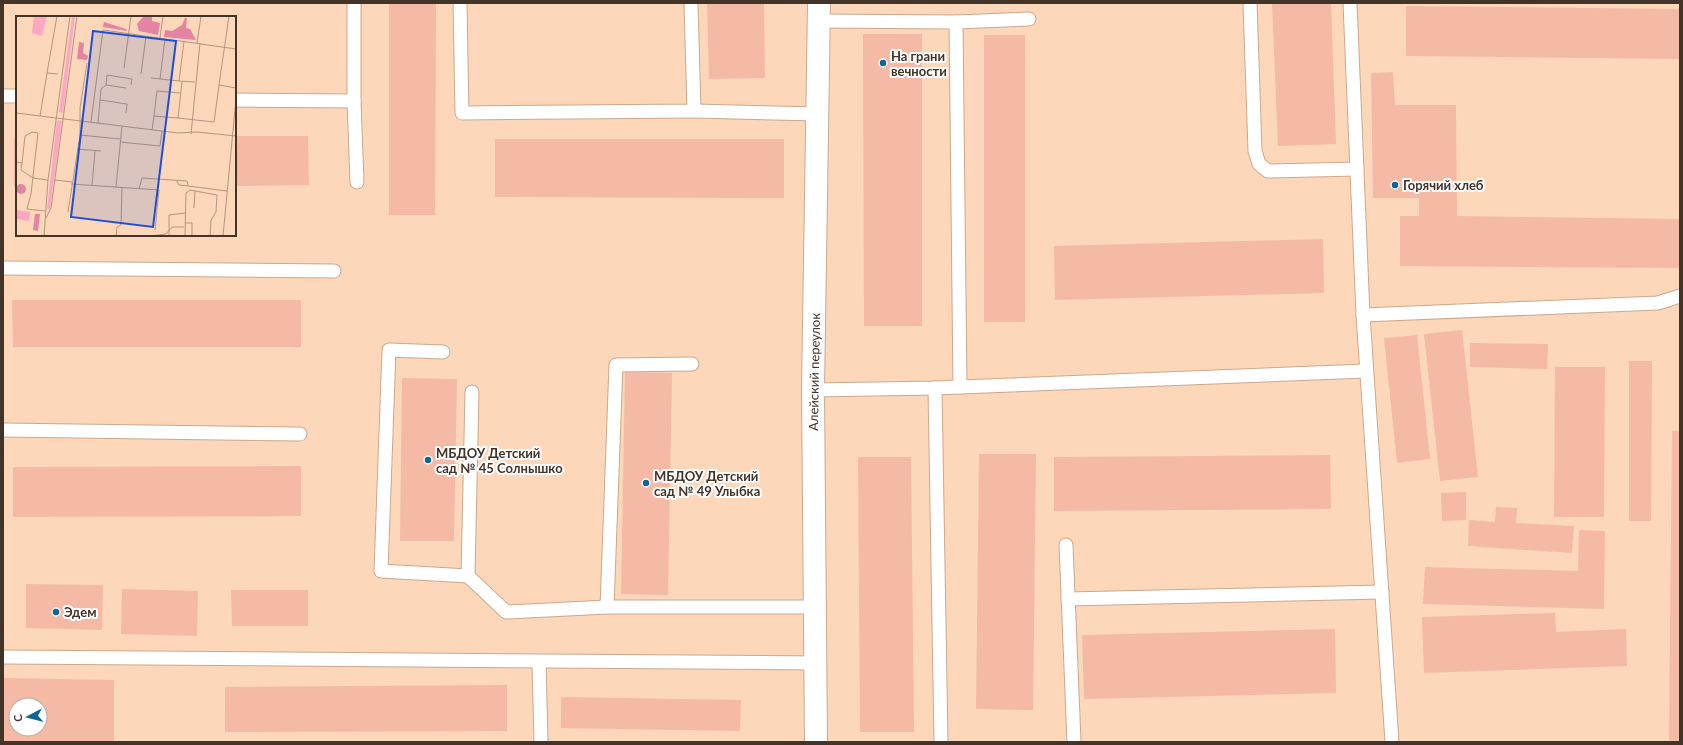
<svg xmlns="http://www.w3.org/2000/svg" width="1683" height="745" font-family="Lato,sans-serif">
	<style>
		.building { fill: #f4baa6; fill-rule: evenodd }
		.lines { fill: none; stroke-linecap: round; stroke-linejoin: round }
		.service-casing { stroke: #cda88c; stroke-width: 15 }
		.minor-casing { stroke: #cda88c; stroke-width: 24 }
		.service { stroke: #fff; stroke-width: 13 }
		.minor { stroke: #fff; stroke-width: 22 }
		.poi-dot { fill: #0c6797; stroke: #fff; stroke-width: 1.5 }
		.labels { text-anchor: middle; stroke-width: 4; stroke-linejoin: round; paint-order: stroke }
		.poi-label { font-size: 13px; font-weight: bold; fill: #423428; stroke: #fff; text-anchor: start }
		.street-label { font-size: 13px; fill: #423428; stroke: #fff }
		.inset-road { fill: none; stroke: #b29680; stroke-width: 1 }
		.view { fill: #1d4ed8; fill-opacity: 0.15; stroke: #1d4ed8; stroke-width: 2 }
		.inset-edge { fill: none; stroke: #423428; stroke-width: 2 }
	</style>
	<rect width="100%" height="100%" fill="#fdd7ba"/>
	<g class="building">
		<polygon points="389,3 436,3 435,215 389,215"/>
		<polygon points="707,3 764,3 765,78 709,79"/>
		<polygon points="1272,3 1331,3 1336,144 1278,146"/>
		<polygon points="1406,6 1680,9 1680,59 1406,56"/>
		<polygon points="863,34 922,34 922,326 864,326"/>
		<rect x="984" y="35" width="41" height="287"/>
		<polygon points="1393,72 1395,105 1456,105 1457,216 1680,219 1680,268 1400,266 1400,216 1419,216 1419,198 1373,198 1371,73"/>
		<polygon points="235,136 308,136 309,185 235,186"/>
		<rect x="14" y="138" width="3" height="49"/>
		<polygon points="495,139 784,139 784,198 495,197"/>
		<polygon points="1323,239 1324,293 1055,300 1054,246"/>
		<polygon points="12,300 301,300 301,347 13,347"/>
		<polygon points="1462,330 1478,477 1440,481 1424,334"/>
		<polygon points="1417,335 1430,459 1397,463 1384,338"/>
		<polygon points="1470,343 1548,344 1547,369 1470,367"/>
		<polygon points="1629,361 1652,361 1651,521 1629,521"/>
		<polygon points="1555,367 1605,367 1604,517 1554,517"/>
		<polygon points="625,372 672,373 668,595 621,594"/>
		<polygon points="402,378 457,379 454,541 400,541"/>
		<polygon points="1672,431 1680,431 1680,742 1669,742"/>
		<polygon points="979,454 1036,454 1033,710 976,709"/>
		<polygon points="1330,455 1331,509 1054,511 1054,457"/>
		<polygon points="858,457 911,457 914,732 860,732"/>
		<polygon points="301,466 301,516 13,517 13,467"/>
		<polygon points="1466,492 1466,520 1442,521 1441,493"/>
		<polygon points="1496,507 1517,508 1516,523 1574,526 1572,553 1468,546 1469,520 1495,522"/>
		<polygon points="1579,530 1605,531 1604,609 1423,604 1425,567 1578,571"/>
		<polygon points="26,584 103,585 102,630 26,628"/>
		<polygon points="122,589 198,591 197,636 121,634"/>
		<polygon points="231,590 308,590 308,626 232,626"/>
		<polygon points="1555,613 1556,632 1626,629 1627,666 1424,673 1422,617"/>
		<polygon points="1335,629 1336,693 1084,699 1082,635"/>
		<path d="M3 678 114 680V742H3ZM16 705H40V729H16Z"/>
		<polygon points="507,685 507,731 225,732 225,687"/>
		<polygon points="561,697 741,700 740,731 561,728"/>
	</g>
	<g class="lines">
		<g class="service-casing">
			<g id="service">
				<polyline points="354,3 354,101 357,182"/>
				<polyline points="460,3 462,113 694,111 691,3"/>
				<polyline points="1250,3 1255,151 1259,164 1268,171 1357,169"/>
				<polyline points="1350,3 1363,315 1392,742"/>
				<polyline points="819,21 956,22 960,387"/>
				<polyline points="956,22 1029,19"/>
				<polyline points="3,96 17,96"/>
				<polyline points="235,100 354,101"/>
				<polyline points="694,111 819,114"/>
				<polyline points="3,268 334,271"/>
				<polyline points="1363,315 1658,303 1680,296"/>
				<polyline points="443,352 389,350 381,571 468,576 506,612 607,607 815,607"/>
				<polyline points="935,388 941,742"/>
				<polyline points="813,390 935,388 1366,371"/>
				<polyline points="3,430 300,434"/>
				<polyline points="1066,545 1074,742"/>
				<polyline points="468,576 472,392"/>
				<polyline points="1068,599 1382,592"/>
				<polyline points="607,607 616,365 692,364"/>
				<polyline points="3,657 815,663"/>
				<polyline points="539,662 541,742"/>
			</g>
		</g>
		<g class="minor-casing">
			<polyline id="minor" points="816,742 813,390 819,3"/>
		</g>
		<use href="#service" class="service"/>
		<use href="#minor" class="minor"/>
	</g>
	<g class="poi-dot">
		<circle cx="883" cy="63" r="4"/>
		<circle cx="1395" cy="185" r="4"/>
		<circle cx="428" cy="460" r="4"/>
		<circle cx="646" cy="483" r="4"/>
		<circle cx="56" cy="612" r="4"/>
	</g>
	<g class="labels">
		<g class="poi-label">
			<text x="891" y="61">На грани<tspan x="891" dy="15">вечности</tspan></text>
			<text x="1403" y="190">Горячий хлеб</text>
			<text x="436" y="458">МБДОУ Детский<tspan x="436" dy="15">сад № 45 Солнышко</tspan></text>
			<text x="654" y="481">МБДОУ Детский<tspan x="654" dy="15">сад № 49 Улыбка</tspan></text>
			<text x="64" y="617">Эдем</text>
		</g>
		<g class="street-label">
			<text transform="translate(814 372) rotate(-89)" y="5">Алейский переулок</text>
		</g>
	</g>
	<g transform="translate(16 16)">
		<rect width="220" height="220" fill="#fdd7ba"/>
		<path d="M18 0H31L26 20 16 17ZM59 0 47 97 43 96 56 1ZM41 104 46 105 34 193H31ZM0 194 14 196 13 205 0 203Z" fill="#fea7c2"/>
		<path d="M128 0H136V5L144 7 142 19 123 15 121 8ZM169 2H171L170 12 174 13 180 24 148 21 149 14 156 15 166 9ZM88 6 110 13 111 15 87 11ZM63 26 68 27 67 37 72 40 71 44 61 43ZM0 173a5 5 0 1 1 10 0a5 5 0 1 1-10 0ZM19 198H24L22 215 17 214Z" fill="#e384a3"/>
		<path class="inset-road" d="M213 0 203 69 220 72M144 22 147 0M168 25 163 65 179 66M181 27 185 0M71 47 64 92V119L104 123M108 52 115 0M31 57 41 0M125 58 130 20M135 62 163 65M144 63 149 23M166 66 162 102 198 106 203 69M90 69 110 72M84 84 111 88 110 97M0 97 162 117 181 116 220 120M24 100 31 57 42 58M162 102 138 100 141 75 164 77M75 106 87 14 220 33M82 107 85 73 90 69 91 59 116 63 115 69M136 114 138 100M175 118 184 27M104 126 144 130 146 115M61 133 85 135M0 146 6 147 5 154 17 162 32 164M6 147 9 120 16 116 22 117 15 178 11 193 29 195M39 164 56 166M161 165 163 169 172 170M55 168 143 174 139 214M76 170 79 135M100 171 106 110M123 173 126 162 171 165 172 170 211 175M178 192 179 175M52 196 64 119M30 202 35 192 61 0M169 207H176V220M28 220 32 164 54 0M100 220 101 211 105 209 106 171M134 220 150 218 156 211H168M153 220V199L169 197M169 220 170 177 174 174 201 179 200 196 195 204 194 220M207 220 220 83"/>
		<path class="view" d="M77 15 160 25 137 211 55 201Z"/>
		<rect width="220" height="220" class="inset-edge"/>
	</g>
	<rect width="1683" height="745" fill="none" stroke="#423428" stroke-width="8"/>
	<g transform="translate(28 717) rotate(263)"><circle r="19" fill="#ffffff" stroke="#b3aea9"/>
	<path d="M0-3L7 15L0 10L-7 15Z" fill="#0c6797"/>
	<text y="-6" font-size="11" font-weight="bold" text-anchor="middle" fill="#423428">С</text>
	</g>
</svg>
